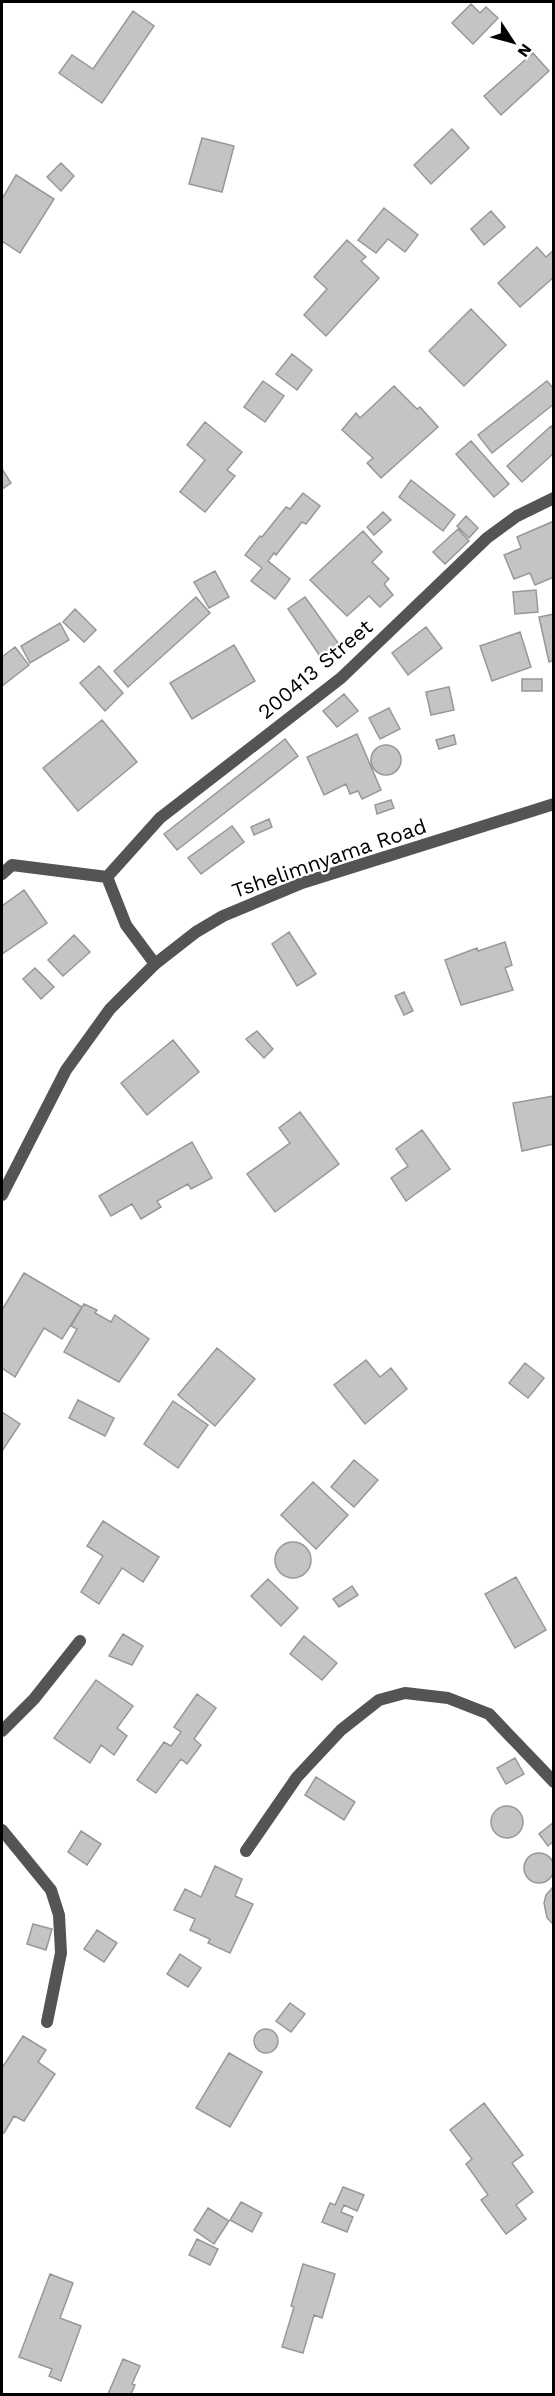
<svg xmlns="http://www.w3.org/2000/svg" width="555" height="2396" font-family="'Work Sans',sans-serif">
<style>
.building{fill:#c4c4c4;stroke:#989898;stroke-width:1.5}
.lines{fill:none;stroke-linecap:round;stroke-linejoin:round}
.service{stroke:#545454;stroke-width:12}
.minor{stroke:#545454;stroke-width:12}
.tertiary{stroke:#545454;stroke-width:12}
.labels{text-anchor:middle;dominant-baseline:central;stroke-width:4.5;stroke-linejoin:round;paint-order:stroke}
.street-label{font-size:21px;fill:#000;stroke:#fff}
</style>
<rect width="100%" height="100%" fill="#fff"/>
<!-- building -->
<path class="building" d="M471 4 480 13 486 7 498 18 473 44 452 23Z
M133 11 154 26 102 103 59 73 72 55 93 69Z
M533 53 549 71 501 115 484 96Z
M452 129 469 148 431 184 414 165Z
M202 138 234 146 222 192 189 184Z
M61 163 74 176 61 191 47 177Z
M16 175 54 199 20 253 2 241V199Z
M384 208 418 235 405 252 388 239 376 253 358 240Z
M491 211 505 227 484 245 471 229Z
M347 240 366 257 361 261 379 278 326 336 304 315 327 289 314 277Z
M537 247 546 257 554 250V277L520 307 498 283Z
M471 309 506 345 464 386 429 351Z
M292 354 312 370 297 390 276 374Z
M263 381 284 396 265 422 244 407Z
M547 381 554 389V404L492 453 478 435Z
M394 386 417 409 420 407 438 427 381 478 367 463 373 458 342 430 356 413 360 418Z
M205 422 242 452 227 470 235 476 205 512 180 492 205 460 187 445Z
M551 426 554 430V453L522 482 507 466Z
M471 441 509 484 494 497 456 454Z
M2 469 11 483 2 489Z
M411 480 455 515 443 531 399 497Z
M303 493 320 506 306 524 302 522 276 555 274 553 268 561 290 579 275 599 251 581 262 568 245 555 260 536 262 537 286 507 290 509Z
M383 512 391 520 374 535 367 527Z
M466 516 478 528 469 538 457 526Z
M554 521V577L535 585 530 573 514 579 504 555 521 548 517 537Z
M458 529 469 541 445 564 433 552Z
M363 531 382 552 372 562 389 579 384 584 393 595 380 607 369 596 347 616 310 580Z
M215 571 229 597 209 608 194 582Z
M536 590 538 612 515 614 513 592Z
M196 597 210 613 128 687 114 671Z
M305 597 341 647 322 659 288 609Z
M75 609 96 630 84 642 63 622Z
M554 614V660L549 662 539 617Z
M60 623 69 640 30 663 21 646Z
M426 627 442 648 408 675 392 653Z
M520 632 531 667 492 681 480 646Z
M234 645 255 681 192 719 170 683Z
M15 647 29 665 2 686V657Z
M99 666 123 693 105 711 80 683Z
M522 679H542V691H522Z
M449 687 454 710 431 715 426 692Z
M344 694 358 711 337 727 323 711Z
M389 708 400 729 380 739 369 718Z
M102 720 137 762 78 811 43 768Z
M357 734 381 790 362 799 358 791 350 794 346 784 324 795 307 757Z
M454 735 456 744 439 749 436 740Z
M285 739 298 756 177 850 164 834Z
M371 760a15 15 0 1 1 30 0a15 15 0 1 1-30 0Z
M391 800 394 808 377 814 375 805Z
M269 819 272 827 254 835 251 827Z
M232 826 244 842 201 874 188 858Z
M24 890 47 923 2 954V906Z
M289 932 316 974 297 986 272 944Z
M74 935 90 952 63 976 48 960Z
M505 942 512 965 505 968 513 990 461 1005 445 960 477 948 478 951Z
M35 968 54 987 41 999 23 979Z
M404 992 413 1011 404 1015 395 996Z
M257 1031 273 1049 264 1058 246 1039Z
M173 1040 199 1072 147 1115 121 1083Z
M554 1096V1144L522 1151 513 1103Z
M300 1112 339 1164 275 1212 247 1174 290 1143 279 1128Z
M422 1130 450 1169 406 1201 391 1178 408 1166 396 1149Z
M192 1142 212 1178 191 1189 188 1184 157 1201 161 1207 141 1219 132 1204 111 1216 99 1196Z
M24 1273 82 1307 62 1339 44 1328 15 1377 2 1368V1310Z
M84 1304 97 1310 95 1313 111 1322 115 1315 149 1339 119 1382 64 1352 77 1329 71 1326Z
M217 1348 255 1379 215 1426 178 1395Z
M366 1360 380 1377 391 1368 407 1389 365 1424 334 1385Z
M525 1363 544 1378 528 1398 509 1383Z
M78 1400 114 1418 105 1436 69 1418Z
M173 1401 208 1425 178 1468 144 1444Z
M2 1412 20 1424 2 1451Z
M354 1460 378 1480 354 1507 331 1487Z
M313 1482 348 1515 316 1549 281 1515Z
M103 1521 159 1557 143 1582 122 1568 99 1604 81 1592 103 1556 87 1546Z
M275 1560a18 18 0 1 1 36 0a18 18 0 1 1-36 0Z
M516 1577 546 1630 515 1648 485 1594Z
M268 1579 298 1608 281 1626 251 1596Z
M352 1586 358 1595 339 1607 333 1599Z
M123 1634 143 1646 132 1665 109 1656Z
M304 1636 337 1663 322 1680 290 1654Z
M96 1680 133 1706 117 1728 127 1736 114 1755 101 1745 90 1763 54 1738Z
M197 1694 216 1708 194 1739 201 1745 187 1764 181 1759 156 1793 137 1780 164 1742 171 1746 181 1732 174 1727Z
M515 1758 524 1774 506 1784 497 1768Z
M316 1777 355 1802 344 1820 305 1795Z
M491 1822a16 16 0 1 1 32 0a16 16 0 1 1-32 0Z
M554 1822V1841L548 1846 539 1834Z
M81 1831 101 1844 87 1865 68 1852Z
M524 1868a15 15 0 1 1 30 0a15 15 0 1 1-30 0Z
M215 1866 242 1879 235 1896 253 1904 230 1953 208 1943 210 1939 190 1930 195 1919 174 1910 185 1889 201 1897Z
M554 1886V1925L547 1918 544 1903 546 1895Z
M33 1924 52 1929 46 1950 27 1944Z
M97 1930 117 1943 104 1962 84 1949Z
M180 1954 201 1968 188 1987 167 1974Z
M290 2003 305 2014 291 2032 276 2021Z
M254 2041a12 12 0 1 1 24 0a12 12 0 1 1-24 0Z
M23 2036 46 2050 38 2062 55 2074 24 2121 14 2116 4 2133 2 2131V2068Z
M229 2053 262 2072 230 2127 196 2108Z
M484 2103 523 2155 512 2163 533 2192 516 2205 526 2219 506 2234 481 2200 488 2195 466 2164 472 2159 450 2130Z
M343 2187 364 2195 357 2211 344 2205 341 2212 353 2217 347 2232 322 2222 330 2203 335 2205Z
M241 2202 262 2213 252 2232 230 2220Z
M208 2208 229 2221 214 2244 194 2230Z
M197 2239 218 2249 210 2265 189 2255Z
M303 2264 335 2274 322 2318 314 2315 303 2353 282 2347 294 2307 291 2306Z
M50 2274 73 2283 60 2318 81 2326 61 2381 49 2376 52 2369 19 2357Z
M123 2359 140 2366 132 2384 135 2385 131 2394H108Z"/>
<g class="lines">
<!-- service -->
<path class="service" d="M2 1830 51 1890 59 1915 61 1953 47 2022
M246 1851 297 1777 341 1730 379 1700 405 1693 448 1698 489 1714 554 1782"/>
<!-- minor -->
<path class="minor" d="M2 874 12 865 107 877
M107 877 160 818 341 678 487 538 517 516 554 498
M107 877 126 925 155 964
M2 1731 34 1699 80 1641"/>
<!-- tertiary -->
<path class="tertiary" d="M2 1195 66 1070 110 1009 155 964 196 932 223 916 302 883 554 804"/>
</g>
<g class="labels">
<!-- street labels -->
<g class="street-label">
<text transform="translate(315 669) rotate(-40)">200413 Street</text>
<text transform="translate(329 858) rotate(-19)">Tshelimnyama Road</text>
</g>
</g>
<!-- border -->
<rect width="555" height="2396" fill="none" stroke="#000000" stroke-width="6"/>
<!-- north arrow -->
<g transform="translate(513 42) rotate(126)" stroke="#ffffff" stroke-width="4.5" paint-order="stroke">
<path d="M0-4.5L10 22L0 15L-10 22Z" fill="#000000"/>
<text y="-9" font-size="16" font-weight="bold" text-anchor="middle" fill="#000000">N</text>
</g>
</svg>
